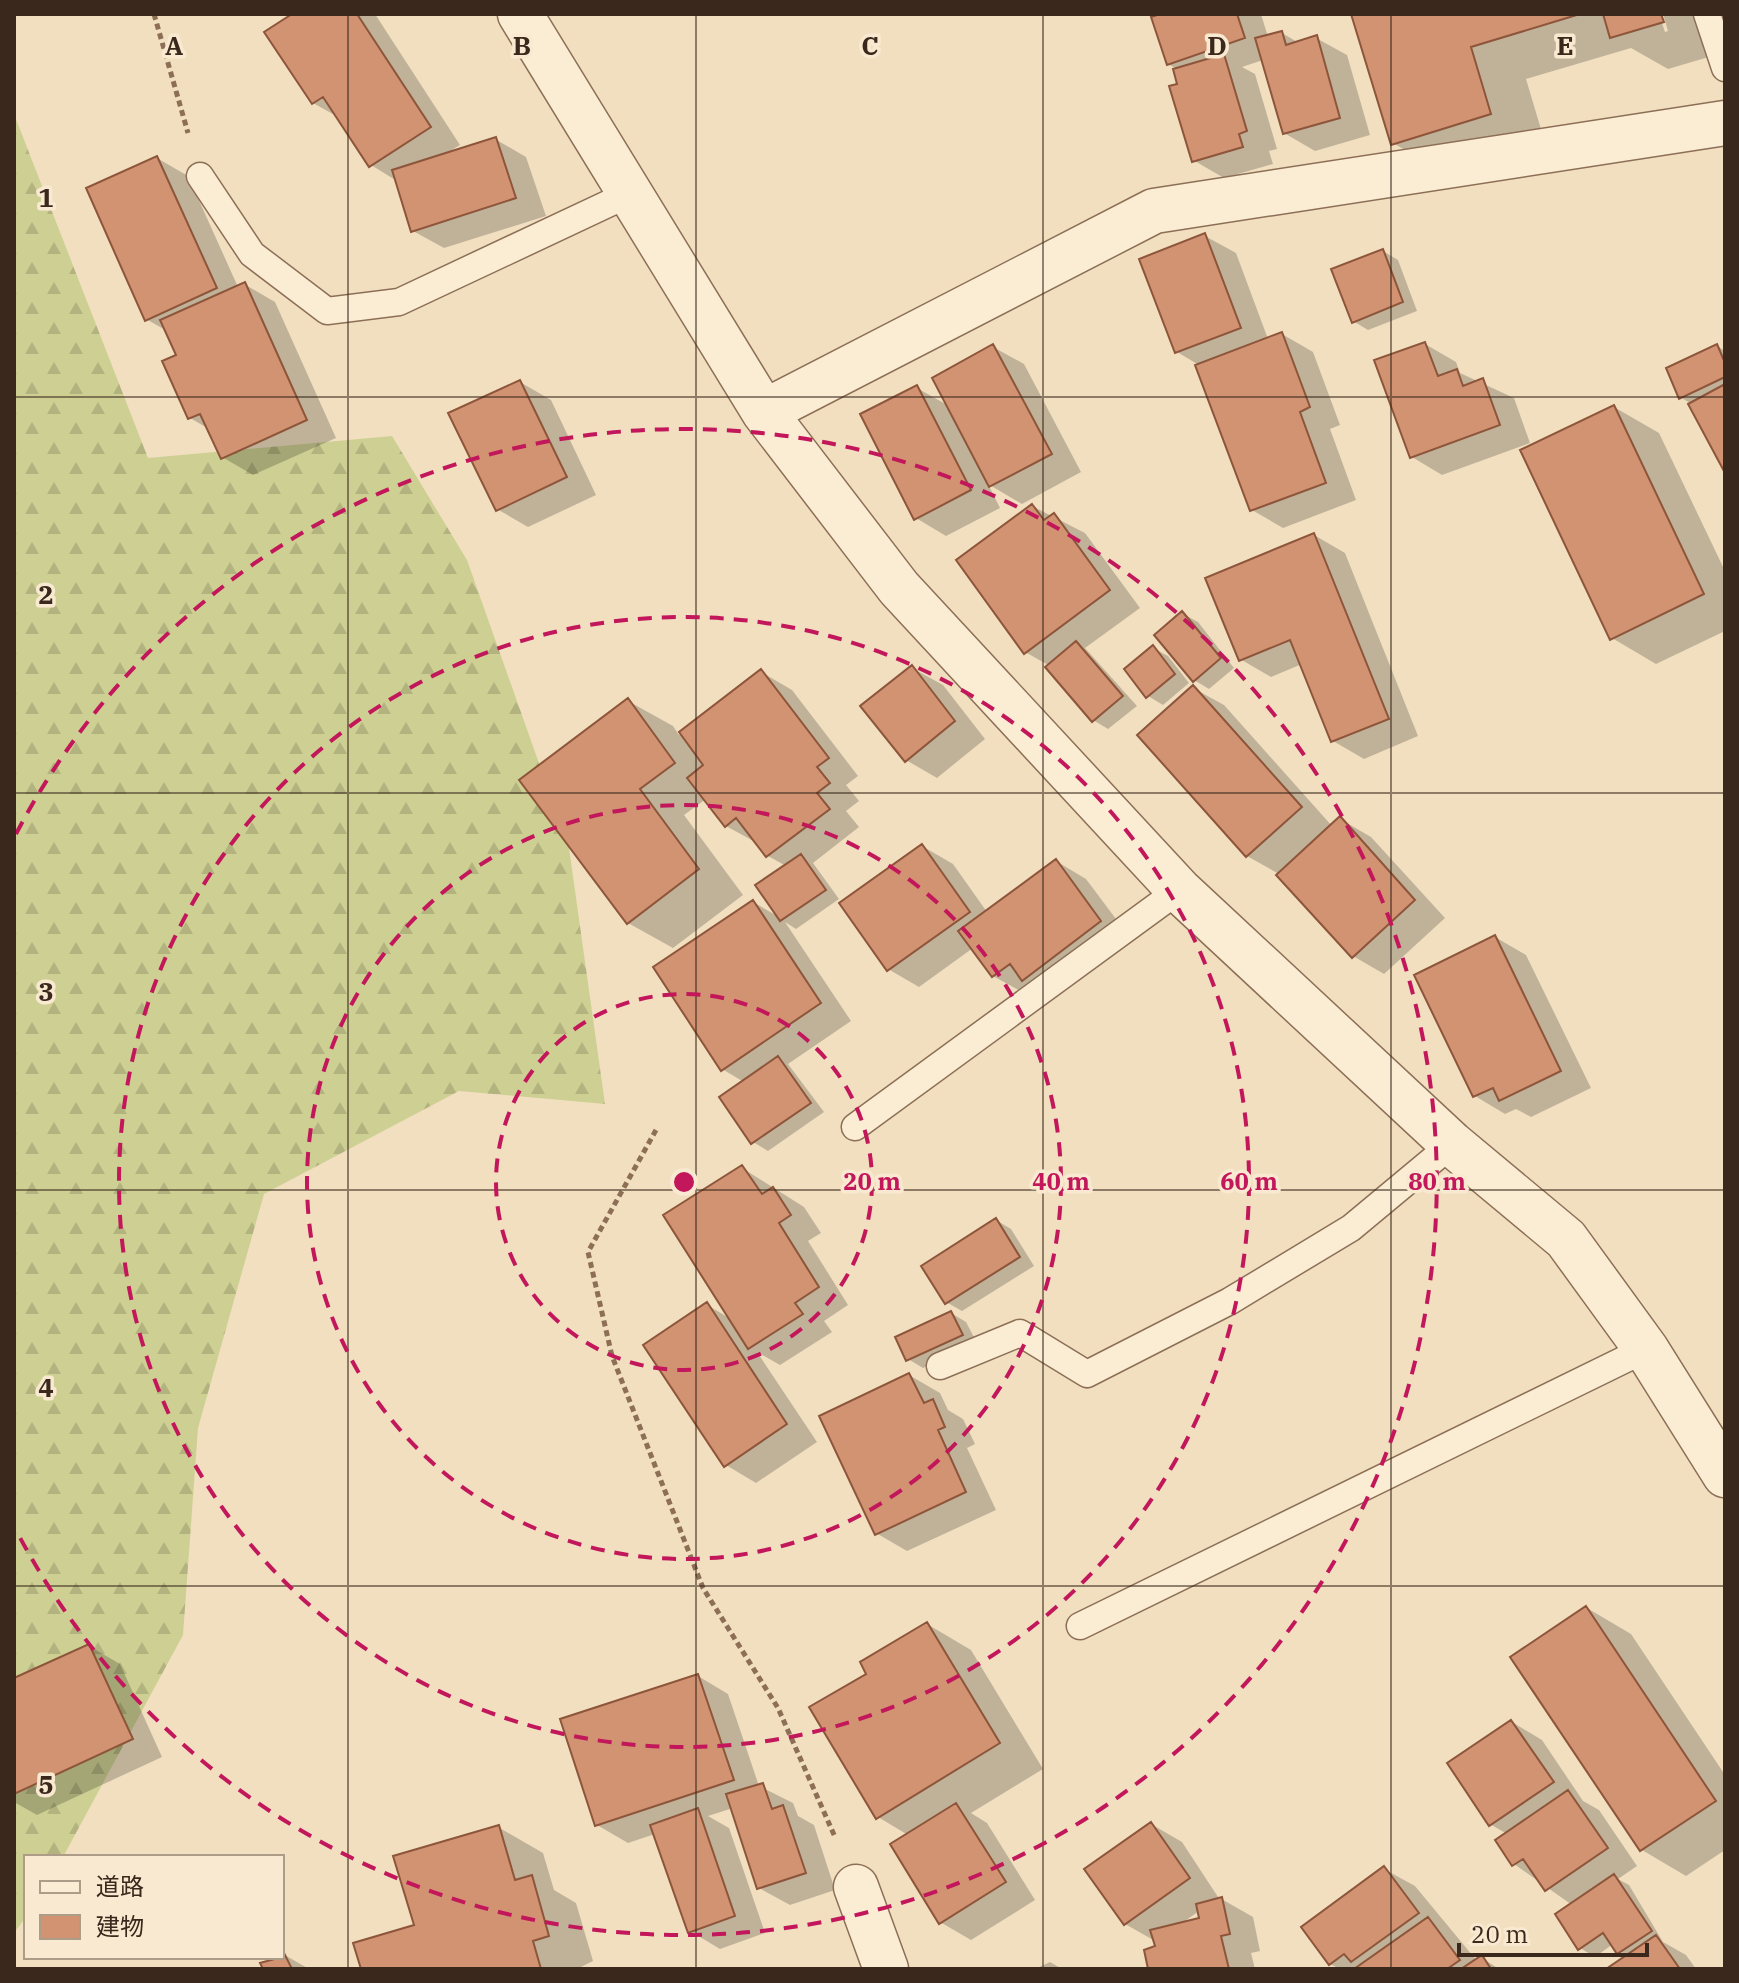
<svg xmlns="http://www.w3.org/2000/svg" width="1739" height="1983" font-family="'IBM Plex Serif','Noto Sans JP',serif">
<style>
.forest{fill:url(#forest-firs)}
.shadow{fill:#0003;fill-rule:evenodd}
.building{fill:#d29373;stroke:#8d553a;stroke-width:2}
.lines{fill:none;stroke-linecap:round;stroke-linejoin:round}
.service-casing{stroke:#8c6f56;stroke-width:29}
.minor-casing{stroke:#8c6f56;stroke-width:47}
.path{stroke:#8c6f56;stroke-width:5;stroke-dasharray:6 4;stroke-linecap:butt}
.service{stroke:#fbedd4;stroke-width:26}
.minor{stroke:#fbedd4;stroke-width:44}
.grid{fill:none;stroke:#3a281c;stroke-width:2;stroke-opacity:0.55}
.ring{fill:none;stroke:#c2185b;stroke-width:4;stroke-dasharray:14 10}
.grid-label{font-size:26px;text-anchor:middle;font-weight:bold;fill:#3a281c;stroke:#f8e9d0;stroke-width:7;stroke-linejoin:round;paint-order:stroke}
.centre{fill:#c2185b;stroke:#f8e9d0;stroke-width:4}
.ring-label{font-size:24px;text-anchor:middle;font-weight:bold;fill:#c2185b;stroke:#f8e9d0;stroke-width:7;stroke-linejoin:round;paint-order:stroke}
</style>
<defs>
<pattern id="forest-firs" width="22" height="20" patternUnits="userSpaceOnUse" patternTransform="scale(2)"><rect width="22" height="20" fill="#ced093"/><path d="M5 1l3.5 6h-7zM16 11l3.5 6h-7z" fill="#b2b37e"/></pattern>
</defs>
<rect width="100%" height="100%" fill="#f1dfc0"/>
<!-- forest -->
<path class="forest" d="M14 114 148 458 392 436 467 560 569 848 605 1104 459 1091 264 1194 198 1428 183 1635 63 1857H26V1917L14 1933Z"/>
<!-- shadow -->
<path class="shadow" d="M296 14H375L460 145 447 153 495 139 526 157 546 216 444 248 413 231 397 181 371 165 340 118 313 103Z
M1163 14H1261L1268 37 1282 33 1299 43 1316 38 1347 55 1370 135 1315 151 1284 133 1263 60 1242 67 1255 74 1277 149 1269 151 1273 164 1224 178 1193 160 1179 70 1168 64Z
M1353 14H1659L1665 32 1668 31 1663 14H1709L1719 54 1668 69 1631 48 1526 79 1546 146 1449 176 1393 143Z
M157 158 188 176 238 287 244 284 275 302 336 438 253 475 222 457 209 429 190 418 178 356 167 331 146 319Z
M1205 236 1236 253 1268 339 1282 334 1313 352 1340 425 1330 429 1356 500 1283 528 1252 510 1199 365 1177 352Z
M1383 251 1398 260 1417 311 1368 330 1353 321Z
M1425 344 1456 362 1460 373 1514 398 1530 443 1442 475 1412 457Z
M1717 346 1725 351V469L1690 403 1680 397Z
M993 347 1024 364 1081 472 1022 504 988 484 1000 508 946 536 916 518 917 388 949 406Z
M520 382 551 400 596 495 528 527 497 509Z
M1614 407 1659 433 1725 571V631L1656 664 1612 638Z
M1032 506 1085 533 1140 608 1085 648 1137 706 1108 729 1093 720 1050 666 1025 652Z
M1314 535 1345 553 1418 736 1364 759 1333 741 1302 664 1271 677 1240 659Z
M1183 614 1198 622 1234 668 1209 689 1194 680Z
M1153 648 1168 656 1189 683 1163 705 1148 696Z
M912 668 943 685 985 739 937 778 906 760Z
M761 672 792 690 858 776 846 785 859 801 846 811 859 827 813 863 839 899 796 929 785 922 851 1021 788 1064 824 1112 768 1151 753 1142 744 1082 722 1069 753 902 779 917 786 866 768 856 757 843 726 826 706 799 684 815 743 895 673 948 628 923V701L673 726 679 735Z
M1193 688 1224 705 1332 826 1340 819 1371 837 1445 918 1384 974 1353 956 1279 874 1247 856Z
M922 846 953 864 987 912 1056 861 1086 879 1131 939 1024 993 993 976 973 948 919 987 888 969Z
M1495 937 1526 955 1591 1088 1531 1117 1516 1109 1505 1114 1475 1096Z
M742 1168 804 1207 821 1233 808 1241 848 1305 824 1321 832 1332 780 1365 757 1352 817 1442 756 1483 726 1465 707 1305 731 1319Z
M996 1220 1011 1229 1034 1266 962 1311 946 1302Z
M951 1313 966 1322 977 1343 923 1368 908 1359Z
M909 1375 940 1393 948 1410 963 1419 975 1444 967 1448 996 1510 907 1551 876 1533Z
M1587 1608 1631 1634 1725 1775V1850L1686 1876 1642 1850Z
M927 1624 971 1650 1043 1769 971 1813 987 1823 1035 1900 971 1940 940 1922 908 1835 878 1817 869 1674Z
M89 1646 120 1664 162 1757 37 1815 14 1802V1680Z
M698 1676 728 1694 759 1786 793 1803 798 1816 814 1825 835 1890 790 1905 759 1888 733 1808 708 1816 729 1828 765 1933 720 1949 690 1931 655 1834 628 1843 597 1825Z
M1512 1722 1542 1740 1583 1801 1599 1810 1637 1866 1618 1879 1629 1885 1663 1942 1686 1955 1696 1969H1610L1627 1957 1613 1944 1595 1957 1580 1948 1572 1905 1514 1864 1507 1834 1490 1824Z
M1151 1824 1182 1842 1218 1897 1253 1917 1260 1951 1251 1953 1255 1969H1150L1157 1948 1155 1941 1125 1924ZM1199 1911 1201 1919 1181 1924Z
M498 1827 543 1853 554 1890 576 1903 593 1961 577 1969H363L416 1926Z
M1384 1869 1415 1886 1477 1961 1482 1958 1499 1969H1340L1330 1964Z
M283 1954 309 1969H265L263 1964Z
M1050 1962 1062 1969H1035Z"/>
<!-- building -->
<path class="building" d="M292 14H357L431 127 369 167 323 97 312 104 264 32Z
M1160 14H1237L1245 38 1167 65 1151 17Z
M1351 14H1580L1471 47 1491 114 1391 145Z
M1603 14H1661L1664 22 1610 38Z
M1282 31 1286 45 1317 35 1340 118 1283 134 1255 38Z
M1224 54 1247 131 1239 134 1243 147 1192 162 1169 86 1177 84 1173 69Z
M496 137 516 198 411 232 392 170Z
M157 156 217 288 145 321 86 188Z
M1205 233 1241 328 1175 353 1139 259Z
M1383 249 1403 302 1352 323 1331 269Z
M245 282 307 420 221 459 200 414 188 419 162 361 176 355 160 320Z
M1282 332 1310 407 1300 412 1326 483 1250 511 1195 365Z
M1425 342 1438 376 1457 369 1463 386 1483 378 1500 425 1410 458 1374 360Z
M993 344 1052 454 989 487 932 378Z
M1717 344 1725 363V377L1679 399 1666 368Z
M520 380 567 477 496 511 448 413Z
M1725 384V473L1688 404Z
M917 385 971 490 914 520 860 414Z
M1614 405 1704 594 1610 640 1520 450Z
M1032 504 1044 520 1054 513 1110 590 1024 654 956 560Z
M1314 533 1389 719 1331 742 1290 640 1239 661 1205 578Z
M1182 611 1221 658 1193 682 1154 635Z
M1076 641 1123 696 1092 722 1045 667Z
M1153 645 1175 674 1146 698 1124 669Z
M912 665 955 721 905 762 860 706Z
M761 669 829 758 817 767 830 783 817 793 830 809 766 857 736 818 725 827 687 778 703 765 679 732Z
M1193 685 1302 807 1246 857 1137 735Z
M628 698 675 763 640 789 699 869 627 924 519 780Z
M1340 816 1415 900 1352 958 1276 875Z
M922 844 970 912 887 971 839 903Z
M801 854 826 890 780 921 755 885Z
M1056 859 1101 921 1022 981 1010 964 992 977 958 931Z
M753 900 821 1003 721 1071 653 967Z
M1495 935 1561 1071 1499 1101 1493 1088 1473 1097 1414 975Z
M778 1056 811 1103 751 1144 719 1097Z
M742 1165 762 1194 773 1187 791 1215 779 1223 819 1287 795 1303 803 1314 748 1349 663 1215Z
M996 1218 1020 1257 945 1304 921 1266Z
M707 1302 787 1424 724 1467 643 1345Z
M951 1311 963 1335 906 1361 895 1337Z
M909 1373 924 1403 933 1399 945 1427 938 1430 966 1492 875 1535 819 1416Z
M1586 1606 1716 1801 1640 1851 1510 1657Z
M927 1622 1000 1743 876 1819 809 1707 866 1674 860 1662Z
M89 1644 133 1739 14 1794V1678Z
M698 1674 734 1780 595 1826 560 1719Z
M1511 1720 1554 1782 1489 1826 1447 1763Z
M763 1783 772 1809 783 1805 806 1873 757 1889 726 1794Z
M1568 1790 1608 1848 1545 1891 1523 1859 1512 1866 1495 1840Z
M956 1803 1006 1882 939 1924 890 1844Z
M698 1808 735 1916 688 1933 650 1825Z
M1151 1822 1190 1878 1124 1925 1084 1869Z
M499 1825 515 1880 532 1875 549 1936 533 1941 541 1969H361L353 1943 414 1925 393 1856Z
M1384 1866 1419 1913 1351 1962 1344 1954 1329 1965 1301 1927Z
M1614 1874 1652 1931 1617 1954 1603 1933 1578 1950 1555 1914Z
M1222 1897 1230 1934 1221 1936 1229 1969H1148L1144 1950 1155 1946 1150 1930 1199 1918 1196 1904Z
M1428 1917 1460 1960 1447 1969H1354Z
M1656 1935 1680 1969H1606Z
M283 1951 292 1969H263L260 1963 282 1957Z
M1482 1955 1491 1969H1461Z"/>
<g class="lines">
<defs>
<path id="service" d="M1707 14 1725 68
M200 176 252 254 327 311 399 302 631 193
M855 1127 1179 890
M940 1366 1020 1333 1087 1374 1230 1301 1351 1228 1452 1144
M1080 1626 1646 1349"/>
<path id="minor" d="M520 14 764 412 899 588 1179 890 1452 1144 1566 1239 1646 1349 1725 1475
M764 412 1154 211 1725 123
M856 1887 886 1969"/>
</defs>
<!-- service casing -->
<use href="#service" class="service-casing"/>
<!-- minor casing -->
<use href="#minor" class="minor-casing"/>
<!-- path -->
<path class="path" d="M154 14 188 133
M656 1130 588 1252 612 1356 703 1588 778 1708 835 1837"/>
<!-- service -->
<use href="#service" class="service"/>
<!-- minor -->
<use href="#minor" class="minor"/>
</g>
<!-- grid -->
<path class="grid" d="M348 14V1969M696 14V1969M1043 14V1969M1391 14V1969M14 397H1725M14 793H1725M14 1190H1725M14 1586H1725"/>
<!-- distance rings -->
<g class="ring">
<circle cx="684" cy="1182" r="188"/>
<circle cx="684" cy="1182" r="377"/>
<circle cx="684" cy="1182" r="565"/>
<path d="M16 834A753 753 0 1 1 16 1530"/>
</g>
<g class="grid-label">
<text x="174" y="55">A</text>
<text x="522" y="55">B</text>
<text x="870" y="55">C</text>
<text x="1217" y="55">D</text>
<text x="1565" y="55">E</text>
<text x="46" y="207">1</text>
<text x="46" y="604">2</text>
<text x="46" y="1001">3</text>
<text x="46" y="1397">4</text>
<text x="46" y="1794">5</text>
</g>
<circle cx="684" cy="1182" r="12" class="centre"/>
<g class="ring-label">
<text x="872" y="1190">20 m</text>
<text x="1061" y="1190">40 m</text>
<text x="1249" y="1190">60 m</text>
<text x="1437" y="1190">80 m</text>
</g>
<!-- border -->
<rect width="1739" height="1983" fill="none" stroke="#3a281c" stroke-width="32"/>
<!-- legend -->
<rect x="24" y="1855" width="260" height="104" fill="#f8e9d0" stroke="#ac9c88" stroke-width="2"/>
<rect x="40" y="1881" width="40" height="12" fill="#fbedd4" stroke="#ac9c88" stroke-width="2"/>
<text x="96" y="1895" font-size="24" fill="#3a281c">道路</text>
<rect x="40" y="1915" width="40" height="24" fill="#d29373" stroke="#ac9c88" stroke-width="2"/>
<text x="96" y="1935" font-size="24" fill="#3a281c">建物</text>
<!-- scale -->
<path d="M1459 1943v12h188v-12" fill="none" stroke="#3a281c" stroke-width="4"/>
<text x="1471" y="1943" font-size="24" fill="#3a281c" stroke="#f8e9d0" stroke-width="6" paint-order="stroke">20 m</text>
</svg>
